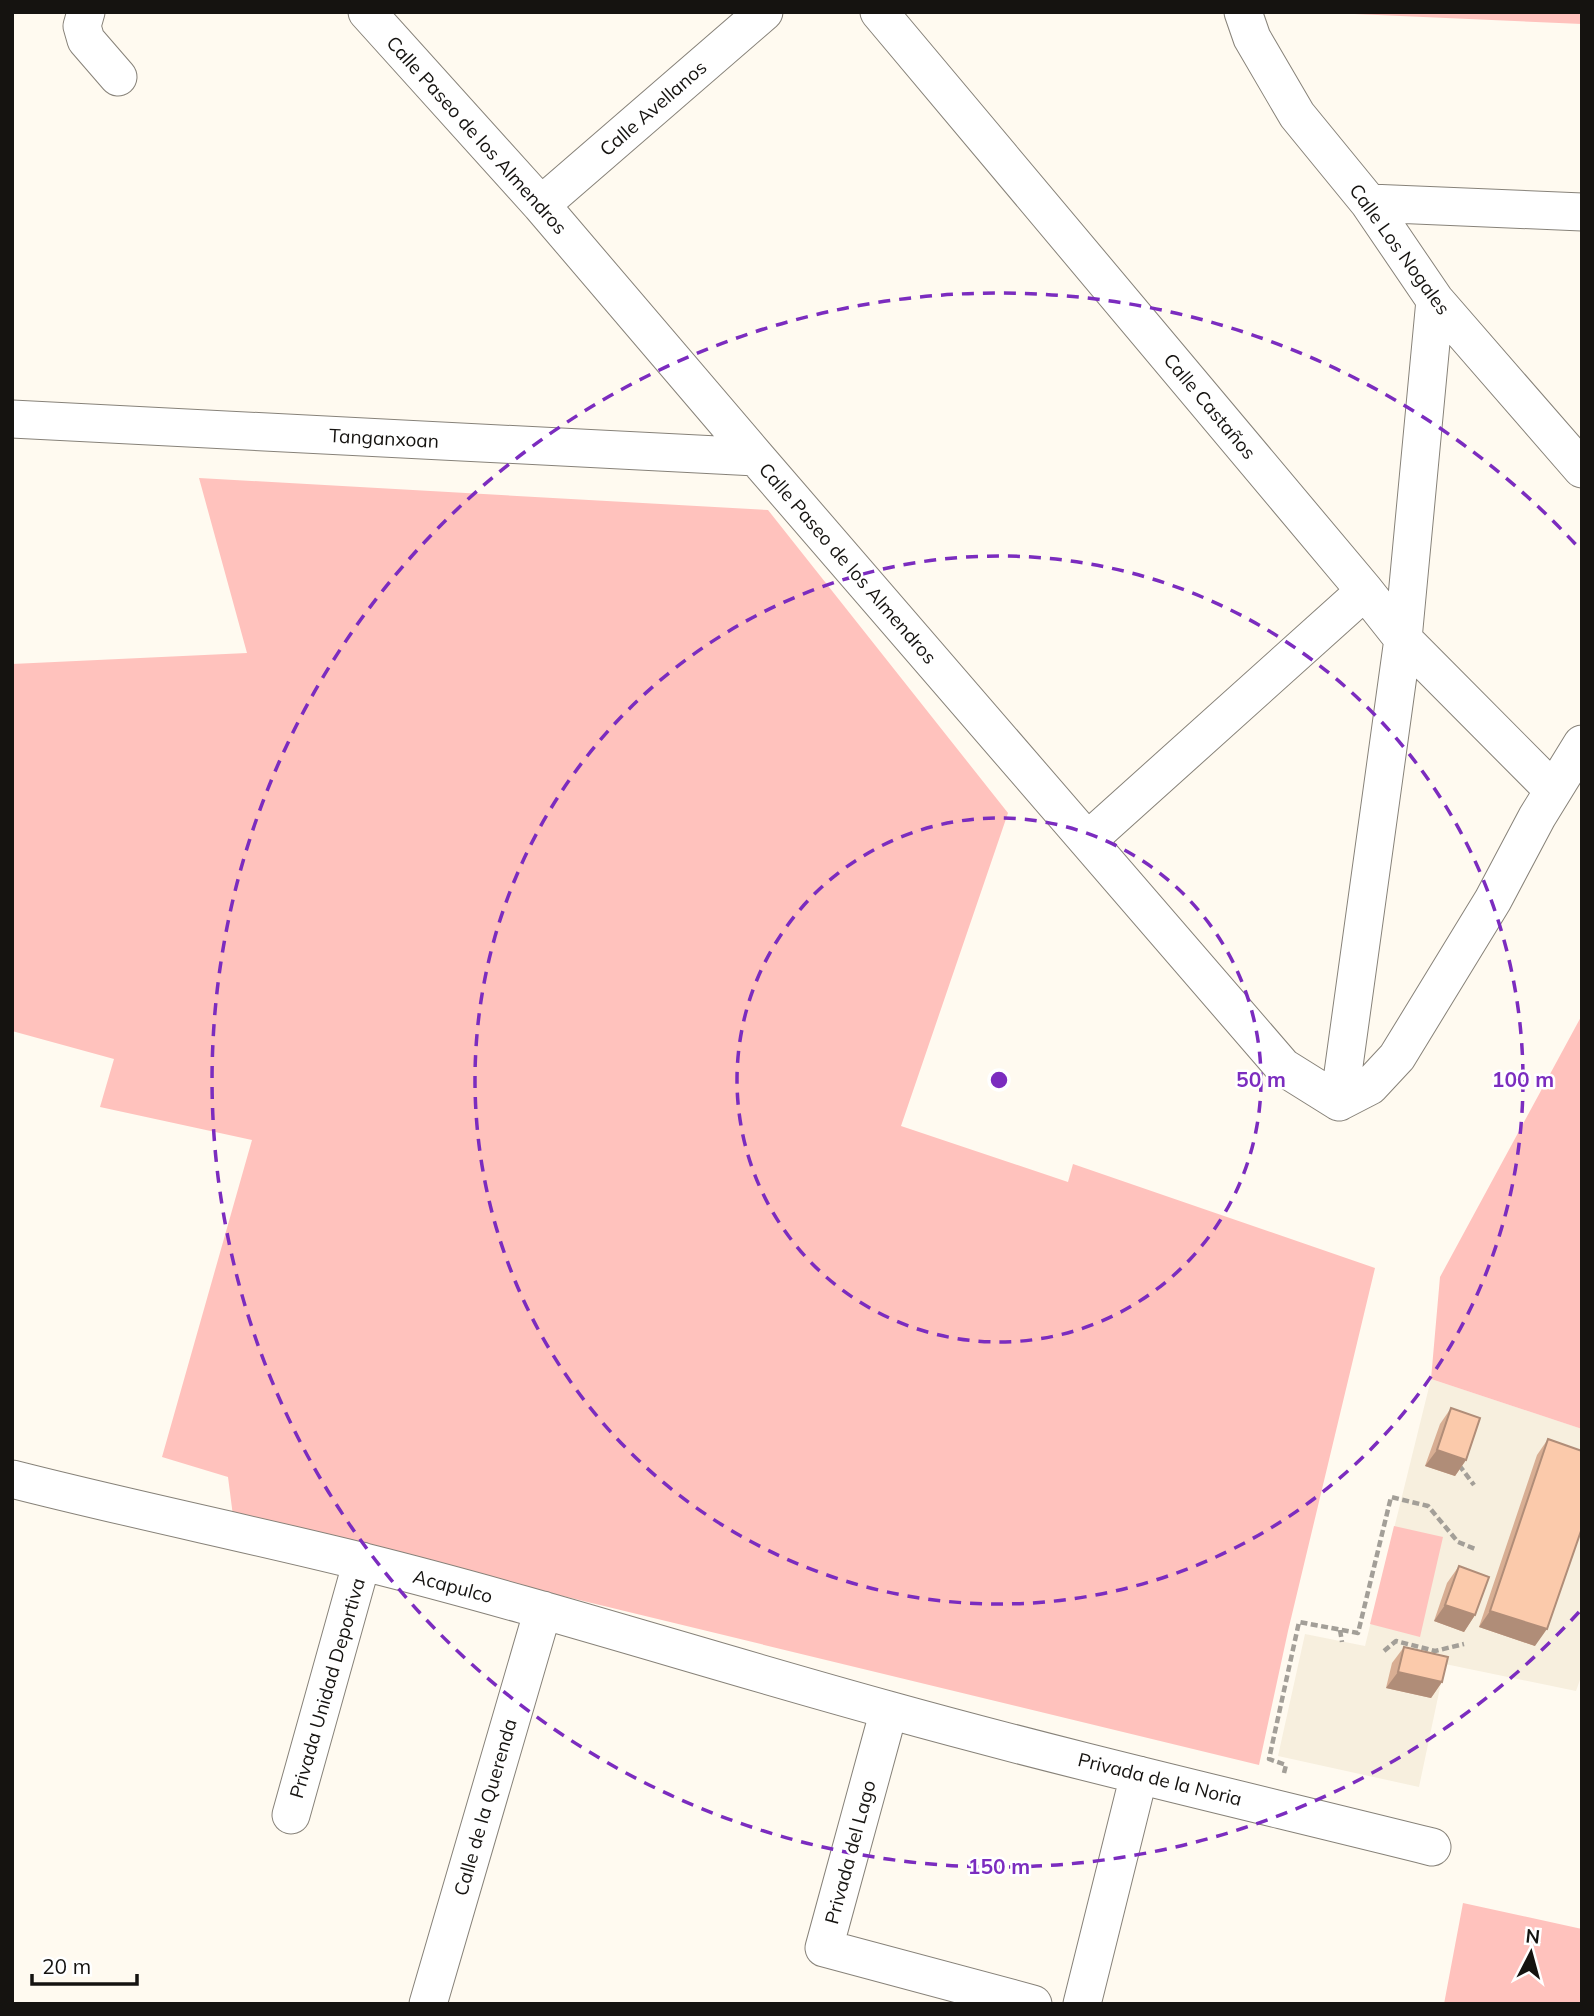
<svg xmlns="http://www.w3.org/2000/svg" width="1594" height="2016" font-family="Mulish,sans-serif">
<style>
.built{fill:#f7efde}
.green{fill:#ffc2bd}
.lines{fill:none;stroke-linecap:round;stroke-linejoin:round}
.minor-casing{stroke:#878279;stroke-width:39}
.path{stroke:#a39f98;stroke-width:4.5;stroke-dasharray:7 3.5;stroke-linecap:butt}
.minor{stroke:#fff;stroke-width:37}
.wall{fill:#d8ae93}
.shaded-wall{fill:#b08d78}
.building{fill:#fbcaab;stroke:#b08d78;stroke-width:2}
.ring{fill:none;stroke:#7b2cbf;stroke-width:3.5;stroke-dasharray:12 9}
.labels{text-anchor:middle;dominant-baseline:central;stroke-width:5;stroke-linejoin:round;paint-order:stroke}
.street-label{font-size:19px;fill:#151310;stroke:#fff}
.centre{fill:#7b2cbf;stroke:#fff;stroke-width:3.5}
.ring-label{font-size:21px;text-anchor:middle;font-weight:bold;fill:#7b2cbf;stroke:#fff;stroke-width:5;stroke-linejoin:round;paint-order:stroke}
</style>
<rect width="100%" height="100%" fill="#fffaf0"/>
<!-- built -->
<path class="built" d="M1431 1379 1582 1429V1674L1576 1691 1445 1664 1419 1787 1278 1756 1305 1634 1365 1646Z"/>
<!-- green -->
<path class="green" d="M1309 12H1582V24Z
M199 478 768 510 1008 813 901 1126 1068 1182 1073 1164 1375 1268 1288 1631 1259 1765 233 1516 228 1477 162 1457 252 1140 100 1107 114 1059 12 1031V664L247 653Z
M1582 1015V1429L1431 1379 1440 1277Z
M1394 1526 1443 1537 1420 1637 1370 1624Z
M1463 1903 1582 1929V2004H1444Z"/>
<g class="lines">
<defs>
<path id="minor" d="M86 12 82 26 86 40 118 77
M367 12 541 205 756 457 1283 1067 1339 1102
M879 12 1365 591 1403 639 1553 790
M1243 12 1252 38 1297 115 1369 203 1435 300 1582 469
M1369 203 1582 212
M541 205 764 12
M12 419 756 457
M1088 840 1365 591
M1339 1102 1403 639 1435 300
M1339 1102 1370 1086 1397 1057 1493 900 1537 817 1582 744
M12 1479C129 1509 247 1533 364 1562 540 1606 714 1662 889 1710 1069 1760 1251 1802 1432 1847
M889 1710 824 1948 1033 2004
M291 1815 362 1561
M428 2004 543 1610
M1082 2004 1139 1775"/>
</defs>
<!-- minor casing -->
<use href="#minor" class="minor-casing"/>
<!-- path -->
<path class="path" d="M1459 1465 1474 1485
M1340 1630 1342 1642
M1384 1651 1396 1641 1435 1651 1464 1644
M1284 1773 1286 1765 1269 1759 1299 1622 1358 1633 1391 1497 1428 1506 1458 1542 1475 1549"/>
<!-- minor -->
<use href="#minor" class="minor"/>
</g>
<!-- wall -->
<path class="wall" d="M1451 1408 1466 1460 1455 1476 1425 1466 1440 1424Z
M1548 1439 1535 1646 1479 1627 1537 1455Z
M1459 1566 1475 1615 1464 1632 1434 1621 1447 1583Z
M1404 1647 1442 1682 1431 1698 1386 1688 1392 1663Z"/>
<!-- shaded-wall -->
<path class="shaded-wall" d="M1437 1450 1466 1460 1455 1476 1425 1466Z
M1445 1605 1475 1615 1464 1632 1434 1621Z
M1490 1611 1547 1629 1535 1646 1479 1627Z
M1398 1672 1442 1682 1431 1698 1386 1688Z"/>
<!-- building -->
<path class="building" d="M1451 1408 1480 1418 1466 1460 1437 1450Z
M1548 1439 1582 1451V1528L1547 1629 1490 1611Z
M1459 1566 1489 1577 1475 1615 1445 1605Z
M1404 1647 1448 1657 1442 1682 1398 1672Z"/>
<!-- distance rings -->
<g class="ring">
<circle cx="999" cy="1080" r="262"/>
<circle cx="999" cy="1080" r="524"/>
<path d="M1579 1612A787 787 0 1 1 1579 548"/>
</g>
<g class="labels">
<!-- street labels -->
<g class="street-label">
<text transform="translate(653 108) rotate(-41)">Calle Avellanos</text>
<text transform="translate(477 135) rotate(48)">Calle Paseo de los Almendros</text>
<text transform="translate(1400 249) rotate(54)">Calle Los Nogales</text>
<text transform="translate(1210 406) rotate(50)">Calle Castaños</text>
<text transform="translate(384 438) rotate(3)">Tanganxoan</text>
<text transform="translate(848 563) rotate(49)">Calle Paseo de los Almendros</text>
<text transform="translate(453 1586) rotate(15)">Acapulco</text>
<text transform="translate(327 1688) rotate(-74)">Privada Unidad Deportiva</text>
<text transform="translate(1160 1779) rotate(14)">Privada de la Noria</text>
<text transform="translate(485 1807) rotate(-74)">Calle de la Querenda</text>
<text transform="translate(850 1852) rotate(-75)">Privada del Lago</text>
</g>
</g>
<circle cx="999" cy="1080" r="10" class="centre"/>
<g class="ring-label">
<text x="1261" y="1087">50 m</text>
<text x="1523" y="1087">100 m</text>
<text x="999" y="1874">150 m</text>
</g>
<!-- border -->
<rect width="1594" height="2016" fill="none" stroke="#151310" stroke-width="28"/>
<!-- north arrow -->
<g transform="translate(1531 1953) rotate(6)" stroke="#ffffff" stroke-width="5" paint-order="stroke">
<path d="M0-5L12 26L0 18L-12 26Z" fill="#151310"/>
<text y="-10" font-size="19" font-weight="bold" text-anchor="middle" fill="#151310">N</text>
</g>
<!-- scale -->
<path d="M32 1974v10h105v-10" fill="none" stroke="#151310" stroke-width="3.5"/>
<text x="42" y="1974" font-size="21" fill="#151310" stroke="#ffffff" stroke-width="5" paint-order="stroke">20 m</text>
</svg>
